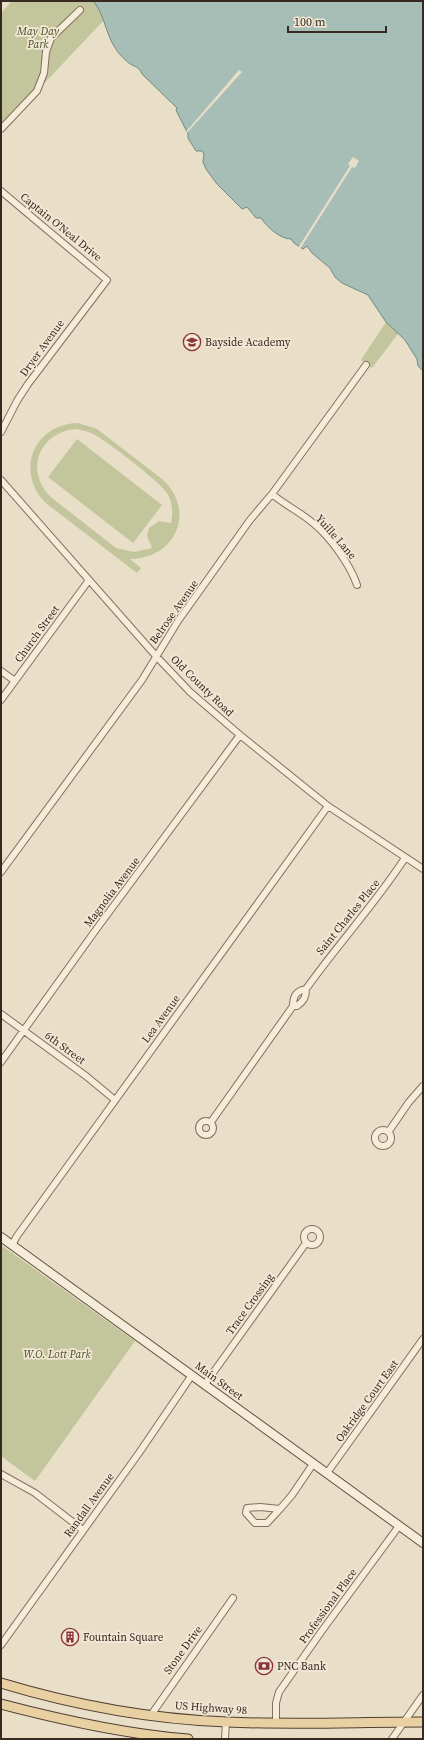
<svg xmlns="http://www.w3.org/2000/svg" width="424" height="1740" font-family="'Source Serif 4',serif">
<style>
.green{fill:#c3c69c;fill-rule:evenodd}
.water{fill:#a7beb6;stroke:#6f8b83}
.pier{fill:#e9dec7}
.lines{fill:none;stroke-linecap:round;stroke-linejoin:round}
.minor-casing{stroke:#83705e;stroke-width:8}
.secondary-casing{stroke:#655241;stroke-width:10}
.primary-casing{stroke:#513f32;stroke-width:11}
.minor{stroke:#f5ecd9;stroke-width:6}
.secondary{stroke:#f5ecd9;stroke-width:8}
.primary{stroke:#e8d0a3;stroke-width:9}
.labels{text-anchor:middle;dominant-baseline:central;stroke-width:3.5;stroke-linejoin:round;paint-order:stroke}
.park-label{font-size:11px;font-style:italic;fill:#474f29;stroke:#f2e8d5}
.street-label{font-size:11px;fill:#352920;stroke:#f2e8d5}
.poi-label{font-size:11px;fill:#352920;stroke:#f2e8d5;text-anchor:start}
</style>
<rect width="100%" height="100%" fill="#e9dec7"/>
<!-- green -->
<path class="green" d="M12 1H122L1 129V13Z
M386 322 401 330 372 368 361 360Z
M78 423 97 429 162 479C197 510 176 559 130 559L141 568 137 573 47 504C14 473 33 424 78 423ZM75 429C82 430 87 431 93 434 106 440 160 482 167 493 173 503 173 513 171 523L159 521 149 528 147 536 152 548 134 552 116 548 52 498C24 473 38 433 75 429Z
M77 439 162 505 133 543 48 477Z
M1 1245 135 1341 35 1481 1 1456Z"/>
<!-- water -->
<path class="water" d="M93 1H423V371L418 366 417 359 405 340 386 322 368 295 342 283 335 277 330 268 312 253 307 246 303 249 294 243 291 239C280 239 267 227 261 218H256L247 207 242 209 217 184 206 169 203 162 204 154 202 151H196L188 138V134L176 110 177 108 142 74C139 66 134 67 129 63 126 61 117 52 116 49 105 34 105 14 93 1Z"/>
<!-- pier -->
<path class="pier" d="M239 70 242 72 185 135V133Z
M353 157 359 161 355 168 352 167 300 249 298 248 350 166 348 164Z"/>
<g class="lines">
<defs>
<path id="minor" d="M1 129 37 91 44 73 46 52 51 38 80 10
M1 191 107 280 28 384 17 401 1 432
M1 480 156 656 190 692 240 735 328 806 423 869
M272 494C285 505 300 512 313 523 330 537 350 564 357 585
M1 671 15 681
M1 700 89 580
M1 872 142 680 178 621 250 520 272 494 366 365
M293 1006H297C304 1001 306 997 306 989
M1 1014 86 1076 115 1100
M1 1062 95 931 240 735
M199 1128a7 7 0 1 1 14 0a7 7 0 1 1-14 0Z
M211 1122 293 1006C293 996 296 991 306 989 338 944 375 904 405 858
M375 1138a8 8 0 1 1 16 0a8 8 0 1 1-16 0Z
M389 1131 409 1102 423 1086
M304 1237a8 8 0 1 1 16 0a8 8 0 1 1-16 0Z
M12 1245 17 1236 328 806
M205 1384 306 1243
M327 1473 423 1339
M1 1474 35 1493 83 1530
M260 1507 280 1509 267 1523H255L246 1513 247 1508Z
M280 1509 292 1495 313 1464
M1 1645 139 1453 192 1375
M151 1715 233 1598
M276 1724V1703L279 1692 321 1632 399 1526
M225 1739 226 1722
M392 1739 423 1695"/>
<path id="secondary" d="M1 1237 423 1543"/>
<path id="primary" d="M1 1683C74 1705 150 1719 227 1722 292 1725 358 1722 423 1722
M1 1704C62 1720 125 1734 188 1739"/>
</defs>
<!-- minor casing -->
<use href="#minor" class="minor-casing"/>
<!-- secondary casing -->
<use href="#secondary" class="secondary-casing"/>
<!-- primary casing -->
<use href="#primary" class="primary-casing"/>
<!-- minor -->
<use href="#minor" class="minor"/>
<!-- secondary -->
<use href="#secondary" class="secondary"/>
<!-- primary -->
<use href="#primary" class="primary"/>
</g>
<!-- icons -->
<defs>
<symbol id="school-ring" viewBox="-11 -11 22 22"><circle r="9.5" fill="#f2e8d5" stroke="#8b3539" stroke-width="1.5"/><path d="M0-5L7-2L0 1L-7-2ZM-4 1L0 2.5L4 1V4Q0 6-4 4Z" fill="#8b3539"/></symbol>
<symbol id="building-ring" viewBox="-11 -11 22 22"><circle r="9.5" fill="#f2e8d5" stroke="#8b3539" stroke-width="1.5"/><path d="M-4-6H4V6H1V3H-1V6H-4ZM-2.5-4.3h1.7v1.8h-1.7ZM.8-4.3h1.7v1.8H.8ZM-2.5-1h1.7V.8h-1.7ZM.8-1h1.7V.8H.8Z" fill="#8b3539"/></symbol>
<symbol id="bank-ring" viewBox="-11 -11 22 22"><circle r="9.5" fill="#f2e8d5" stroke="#8b3539" stroke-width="1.5"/><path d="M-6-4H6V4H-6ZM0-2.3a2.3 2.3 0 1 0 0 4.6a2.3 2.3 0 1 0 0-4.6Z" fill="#8b3539"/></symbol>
</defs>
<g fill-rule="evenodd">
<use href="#school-ring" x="182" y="332" width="20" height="20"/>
<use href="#building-ring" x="60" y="1627" width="20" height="20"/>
<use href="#bank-ring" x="254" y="1656" width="20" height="20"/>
</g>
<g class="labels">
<!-- park labels -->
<g class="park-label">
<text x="38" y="31">May Day<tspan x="38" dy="13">Park</tspan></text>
<text x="57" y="1354">W.O. Lott Park</text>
</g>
<!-- street labels -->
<g class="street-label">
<text transform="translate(61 227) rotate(39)">Captain O'Neal Drive</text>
<text transform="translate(42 348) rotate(-54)">Dryer Avenue</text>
<text transform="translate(336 537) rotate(49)">Yuille Lane</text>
<text transform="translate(174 612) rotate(-55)">Belrose Avenue</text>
<text transform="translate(37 634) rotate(-54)">Church Street</text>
<text transform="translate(202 686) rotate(44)">Old County Road</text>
<text transform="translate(112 892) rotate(-53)">Magnolia Avenue</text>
<text transform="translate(348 917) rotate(-51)">Saint Charles Place</text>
<text transform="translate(161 1019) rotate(-54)">Lea Avenue</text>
<text transform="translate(65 1048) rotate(36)">6th Street</text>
<text transform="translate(250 1304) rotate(-54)">Trace Crossing</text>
<text transform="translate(219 1381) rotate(36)">Main Street</text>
<text transform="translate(367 1401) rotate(-54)">Oakridge Court East</text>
<text transform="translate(89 1505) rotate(-54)">Randall Avenue</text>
<text transform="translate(328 1606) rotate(-54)">Professional Place</text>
<text transform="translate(183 1650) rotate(-54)">Stone Drive</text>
<text transform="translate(211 1708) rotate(4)">US Highway 98</text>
</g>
<!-- poi labels -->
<g class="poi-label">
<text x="205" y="342">Bayside Academy</text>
<text x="83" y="1637">Fountain Square</text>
<text x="277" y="1666">PNC Bank</text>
</g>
</g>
<!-- border -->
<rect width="424" height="1740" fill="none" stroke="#352920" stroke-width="4"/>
<!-- scale -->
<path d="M288 26v6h98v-6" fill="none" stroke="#352920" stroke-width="2"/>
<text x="294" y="26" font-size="12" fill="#352920" stroke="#f2e8d5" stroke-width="3" paint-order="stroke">100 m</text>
</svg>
